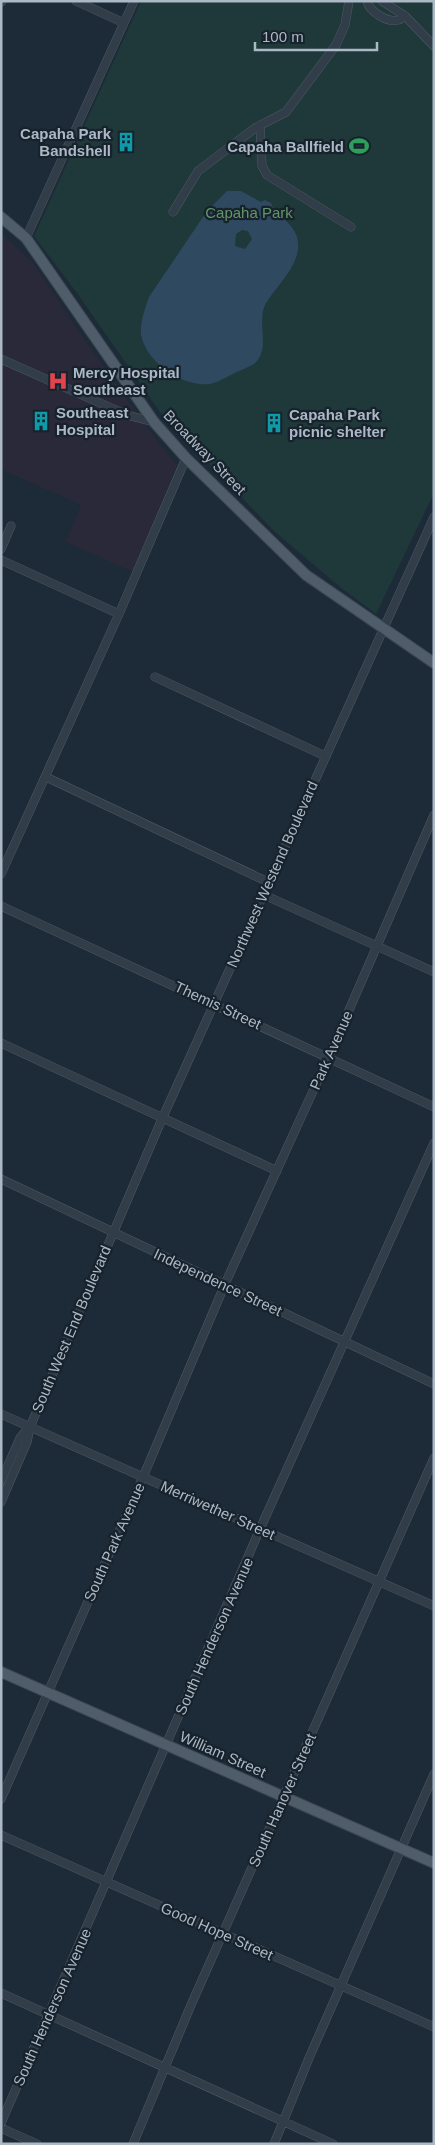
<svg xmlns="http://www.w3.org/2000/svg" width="435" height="2145" font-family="Helvetica,sans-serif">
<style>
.medical{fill:#2a2939}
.green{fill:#1f3839}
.water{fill:#2f4961;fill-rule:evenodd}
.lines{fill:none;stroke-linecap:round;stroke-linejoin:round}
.minor-casing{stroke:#4f5b67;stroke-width:9}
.major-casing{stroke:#3b4652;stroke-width:12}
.minor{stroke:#313d48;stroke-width:8}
.major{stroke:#4f5c69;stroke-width:10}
.labels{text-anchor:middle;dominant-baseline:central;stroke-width:4.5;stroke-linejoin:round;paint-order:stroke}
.poi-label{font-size:15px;font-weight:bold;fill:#abb8c6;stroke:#17222c;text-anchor:start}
.park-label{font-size:15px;fill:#619768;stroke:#17222c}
.street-label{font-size:15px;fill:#abb8c6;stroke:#17222c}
</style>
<rect width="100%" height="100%" fill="#1d2b38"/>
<!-- medical -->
<path class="medical" d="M1 233 33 263 72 322 157 441 177 465 133 572 66 542 81 505 1 469Z"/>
<!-- green -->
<path class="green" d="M141 1H434V493L376 614 340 587 274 531 162 415 77 293 34 236Z"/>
<!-- water -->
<path class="water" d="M227 191H241L261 202 265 200 271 203 273 208C281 216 294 226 297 237 304 262 278 284 266 303 256 321 270 345 257 361 252 367 240 370 233 374 226 377 217 383 209 384 181 387 145 361 141 334 140 322 145 308 149 297L207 211ZM242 230 248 231 252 239 245 249 235 246 236 234Z"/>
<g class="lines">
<defs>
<path id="minor" d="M76 1 124 23
M367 1C369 11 387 23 398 20 400 20 403 17 405 16
M382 1 405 16 434 46
M1 2 2 1
M260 125 262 166 267 175 351 227
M173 212 198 171 255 128 286 112 336 45 345 25 349 1
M26 238 134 1
M1 359 127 415 154 422
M1 549 11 526
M1 560 119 614
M155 677 325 756
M46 777 268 882
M1 874 119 614 186 458
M262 894 434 972
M1 906 434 1107
M1 1043 277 1171
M1 1179 434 1384
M1 1414 434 1606
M1 1481 20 1438 28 1428
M1 1502 27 1442 30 1427 162 1119 434 517
M1 1799 143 1477 225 1284 329 1056 434 815
M1 1835 434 2027
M1 1993 333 2144
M1 2123 260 1529 434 1143
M1 2128 37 2144
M133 2144 191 2005 434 1458
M274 2144 309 2058 434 1774"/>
<path id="major" d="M1 217 26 238 154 422 186 458 306 575 434 663
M1 1672 434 1863"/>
</defs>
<!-- minor casing -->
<use href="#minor" class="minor-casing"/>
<!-- major casing -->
<use href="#major" class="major-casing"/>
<!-- minor -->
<use href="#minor" class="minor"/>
<!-- major -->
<use href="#major" class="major"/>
</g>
<!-- icons -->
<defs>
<symbol id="building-bare" viewBox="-9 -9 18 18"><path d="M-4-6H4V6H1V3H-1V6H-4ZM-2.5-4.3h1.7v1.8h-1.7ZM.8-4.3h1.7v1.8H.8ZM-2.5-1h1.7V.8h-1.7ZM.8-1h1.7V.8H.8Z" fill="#0f9aa8" stroke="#17222c" stroke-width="2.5" paint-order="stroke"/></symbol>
<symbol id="stadium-bare" viewBox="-9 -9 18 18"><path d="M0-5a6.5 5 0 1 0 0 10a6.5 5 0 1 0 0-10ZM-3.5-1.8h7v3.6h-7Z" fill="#2e9e5b" stroke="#17222c" stroke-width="2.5" paint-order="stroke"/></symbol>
<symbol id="hospital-bare" viewBox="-9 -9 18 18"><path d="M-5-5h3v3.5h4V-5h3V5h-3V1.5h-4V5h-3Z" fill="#e0444e" stroke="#17222c" stroke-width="2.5" paint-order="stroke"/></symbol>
</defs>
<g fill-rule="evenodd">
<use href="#building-bare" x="112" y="128" width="28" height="28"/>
<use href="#stadium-bare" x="345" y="132" width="28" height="28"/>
<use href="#hospital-bare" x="44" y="367" width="28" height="28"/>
<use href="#building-bare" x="27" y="407" width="28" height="28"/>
<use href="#building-bare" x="260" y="409" width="28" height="28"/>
</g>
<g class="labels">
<!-- poi labels -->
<g class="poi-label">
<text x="111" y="133" text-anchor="end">Capaha Park<tspan x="111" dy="17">Bandshell</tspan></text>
<text x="344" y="146" text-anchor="end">Capaha Ballfield</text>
<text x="73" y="372">Mercy Hospital<tspan x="73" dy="17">Southeast</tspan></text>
<text x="56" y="412">Southeast<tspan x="56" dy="17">Hospital</tspan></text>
<text x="289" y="414">Capaha Park<tspan x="289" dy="17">picnic shelter</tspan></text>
</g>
<!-- park labels -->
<g class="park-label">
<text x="249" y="212">Capaha Park</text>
</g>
<!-- street labels -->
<g class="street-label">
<text transform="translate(205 452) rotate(46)">Broadway Street</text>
<text transform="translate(272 874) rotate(-66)">Northwest Westend Boulevard</text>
<text transform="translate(218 1005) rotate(25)">Themis Street</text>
<text transform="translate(331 1050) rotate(-66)">Park Avenue</text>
<text transform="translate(218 1282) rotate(25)">Independence Street</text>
<text transform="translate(71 1329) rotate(-67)">South West End Boulevard</text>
<text transform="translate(218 1510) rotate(24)">Merriwether Street</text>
<text transform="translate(114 1542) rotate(-66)">South Park Avenue</text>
<text transform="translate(214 1636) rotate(-66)">South Henderson Avenue</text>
<text transform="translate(223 1754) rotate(24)">William Street</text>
<text transform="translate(282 1800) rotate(-66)">South Hanover Street</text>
<text transform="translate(217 1931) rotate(24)">Good Hope Street</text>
<text transform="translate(52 2007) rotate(-66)">South Henderson Avenue</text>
</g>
</g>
<!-- border -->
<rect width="435" height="2145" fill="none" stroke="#abb8c6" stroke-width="5"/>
<!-- scale -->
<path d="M255 42v8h122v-8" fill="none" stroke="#abb8c6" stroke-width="2.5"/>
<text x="262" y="42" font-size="15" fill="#abb8c6" stroke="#17222c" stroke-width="4" paint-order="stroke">100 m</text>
</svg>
